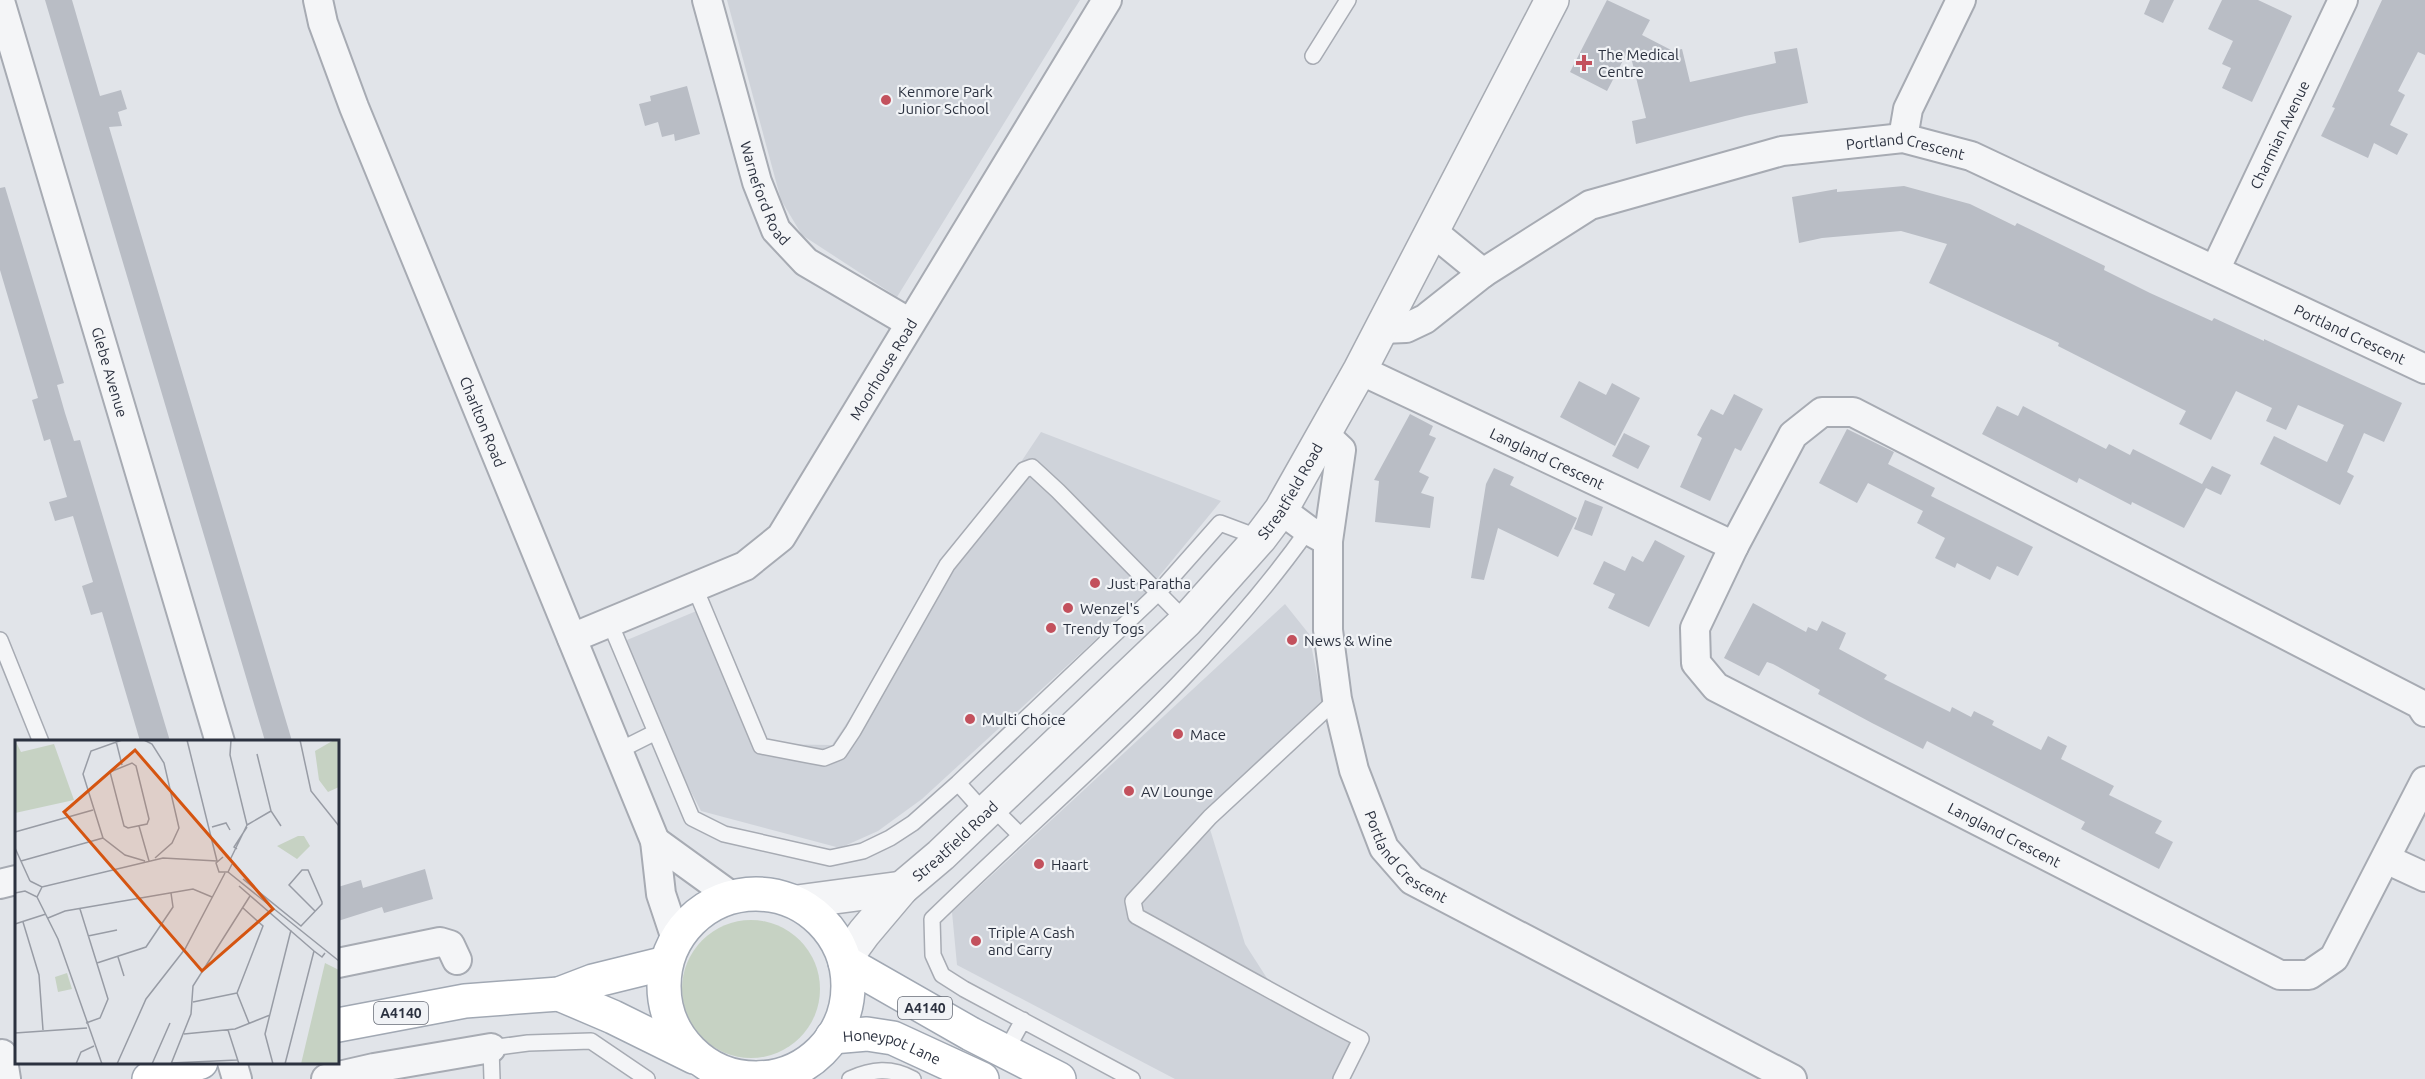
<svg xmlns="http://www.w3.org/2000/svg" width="2425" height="1079" font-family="Ubuntu,sans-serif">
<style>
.built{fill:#cfd3da}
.green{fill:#c6d2c3}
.building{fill:#b9bdc5}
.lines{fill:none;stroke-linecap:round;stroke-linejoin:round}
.service-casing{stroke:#a7abb3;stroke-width:18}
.minor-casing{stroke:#a7abb3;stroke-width:32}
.tertiary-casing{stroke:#a7abb3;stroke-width:36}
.primary-casing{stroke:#a1a8b3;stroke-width:36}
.service{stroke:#f4f5f7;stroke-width:15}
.minor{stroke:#f4f5f7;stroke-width:28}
.tertiary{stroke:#f4f5f7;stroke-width:33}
.primary{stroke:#fff;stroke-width:33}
.poi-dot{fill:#c3515d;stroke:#f1f3f6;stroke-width:2}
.labels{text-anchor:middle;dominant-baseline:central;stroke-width:4.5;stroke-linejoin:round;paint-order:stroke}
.shield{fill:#f1f3f6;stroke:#666b76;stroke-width:1.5}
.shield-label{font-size:14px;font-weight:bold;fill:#2b313f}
.poi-label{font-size:15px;fill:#2b313f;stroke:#f1f3f6;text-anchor:start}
.street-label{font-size:15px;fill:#2b313f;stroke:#f1f3f6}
.inset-road{fill:none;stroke:#989ca5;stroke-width:1.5}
.view{fill:#d55511;fill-opacity:0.15;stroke:#d55511;stroke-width:3}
.inset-edge{fill:none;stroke:#2b313f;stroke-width:3}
</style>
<rect width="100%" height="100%" fill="#e1e4e9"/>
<!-- built -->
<path class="built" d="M727 0H1080L897 297 802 235 781 200Z
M1041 432 1221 501 1142 597 922 799 878 831 840 848 701 811 615 645 706 607 765 744 832 745Z
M1285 604 1309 634 1323 706 1206 816 1245 944 1274 989 1355 1042 1336 1079H1175L957 965 952 912Z"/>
<!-- green -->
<path class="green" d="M682 989a69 69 0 1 1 138 0a69 69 0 1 1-138 0Z"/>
<!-- building -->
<path class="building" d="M45 0H72L100 96 121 90 127 109 118 112 122 126 109 127 292 741H265Z
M1607 0 1650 20 1642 35 1673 51 1682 49 1690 82 1776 63 1774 52 1797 48 1808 103 1745 116 1636 144 1632 121 1646 118 1629 49 1607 91 1570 72Z
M2150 0H2174L2163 23 2144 14Z
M2222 0H2258L2292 16 2252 102 2222 88 2231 68 2222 64 2233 41 2208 29Z
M2382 0H2425V55L2418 52 2398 91 2405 95 2390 125 2408 134 2397 155 2374 143 2368 158 2321 136 2335 108 2332 107Z
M687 86 700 134 675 141 674 134 662 137 658 122 645 126 639 104 651 101 650 96Z
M1904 186 1970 204 2015 226 2017 223 2105 266 2104 270 2150 293 2212 321 2214 318 2264 341V339L2402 403 2384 442 2364 433 2347 472 2354 476 2340 505 2260 464 2274 436 2327 462 2344 425 2298 405 2286 430 2266 421 2272 408 2236 391 2211 440 2179 424 2186 411 2058 346 2059 343 1929 283 1947 244 1901 231 1822 238 1799 243 1792 197 1837 189V192Z
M5 187 64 383 57 385 65 413 74 441 80 440 170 741H140L102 612 91 615 82 586 93 582 73 516 55 521 49 502 67 497 50 439 44 441 32 400 38 398 0 270V188Z
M1579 381 1606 395 1612 383 1640 398 1615 446 1560 417Z
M1734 394 1763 409 1741 451 1735 448 1710 501 1680 487 1702 438 1697 435 1711 409 1723 415Z
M1997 406 2018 416 2023 406 2106 449 2109 444 2130 455 2133 449 2202 484 2212 466 2231 475 2221 495 2206 488 2184 528 2132 502 2131 505 2079 478 2077 483 1982 434Z
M1410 414 1433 426 1429 435 1436 438 1419 472 1429 477 1421 493 1434 497 1430 528 1375 522 1379 481 1374 480Z
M1847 429 1894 452 1888 464 1935 488 1931 496 2033 547 2018 576 1997 566 1990 580 1957 563 1955 568 1935 558 1945 538 1917 523 1923 511 1868 483 1857 503 1819 483Z
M1624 433 1650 446 1638 469 1612 456Z
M1494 468 1514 477 1510 485 1577 518 1558 557 1498 528 1484 580 1471 578 1486 484Z
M1585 500 1603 507 1592 536 1574 529Z
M1655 540 1685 556 1649 627 1608 608 1615 594 1593 584 1604 561 1625 571 1632 556 1643 562Z
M1753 603 1806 632 1808 627 1817 631 1822 621 1846 633 1839 649 1887 675 1884 679 1950 712 1952 707 1971 717 1974 711 1994 721 1992 725 2041 750 2048 736 2067 746 2061 759 2114 786 2109 795 2162 821 2155 833 2173 842 2159 869 2081 829 2085 822 1927 741 1923 749 1872 723 1818 694 1820 690 1773 664 1767 662 1759 676 1724 658Z
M425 869 433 899 384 913 382 907 338 921V887L361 880 363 888Z"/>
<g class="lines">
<defs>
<path id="service" d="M1313 56 1348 0
M695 588 761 746 824 758 839 752 853 731 947 565 1024 470 1032 467 1058 491 1186 621
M610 623 692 818 724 834 830 858 863 851 890 838 913 823 958 783 1158 593 1220 523 1260 538
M0 640 41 742
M1337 699 1210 817 1133 901 1136 916C1211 957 1285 1000 1361 1039L1341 1079
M618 751 654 733
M958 783 984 812
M990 805 1020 835
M1006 1051 1023 1020
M492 1079 491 1048 528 1043 591 1041 647 1079
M850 1079C872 1069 891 1067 913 1079
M1132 1079 964 989 942 975 933 955 932 919C1061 793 1203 678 1308 530"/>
<g id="minor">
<path id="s1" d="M318 0 323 23 354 107 655 841 661 894 676 939"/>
<path id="s2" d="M707 0 757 182 776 230 806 262 910 323"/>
<path id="s3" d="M0 1 220 742"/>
<path d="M1903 138 1908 109 1961 0"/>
<path d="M1433 232 1483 273"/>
<path id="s4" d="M2215 270 2343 0"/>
<path id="s5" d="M1382 329 1406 328 1425 319 1483 273 1590 205 1782 151 1903 138 1971 156 2425 369"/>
<path id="s6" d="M1360 370 1734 546"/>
<path id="s7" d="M1325 435 1341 450 1328 541V630L1337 699 1354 770 1384 848 1412 880 1792 1079"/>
<path d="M1281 510 1308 530 1328 541"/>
<path id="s8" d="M572 638 745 566 781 537 1107 0"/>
<path id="s9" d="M2425 712 2420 704 1853 412H1822L1793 435 1734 546 1695 628 1696 663 1716 687 2280 975H2309L2334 958 2425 781"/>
<path d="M655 841 731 896"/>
<path d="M2386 859 2425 877"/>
<path d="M0 884 16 880"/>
<path d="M338 963 440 942 450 945 457 960"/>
<path d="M2 1054 6 1079"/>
<path d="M232 1062 237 1079"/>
<path d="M326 1079 374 1068 491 1048"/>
</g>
<g id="tertiary">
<path d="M797 902 902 888"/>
<path id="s10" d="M845 959 864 933 902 888 941 855 1186 621 1260 538 1281 510 1360 370 1552 0"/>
<path d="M761 1078V1079"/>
</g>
<g id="primary">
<circle cx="756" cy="986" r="92"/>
<path d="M845 962 971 1034 1059 1079"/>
<path d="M559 994 613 1017 694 1057"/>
<path d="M338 1025 465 1001 559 994 593 981 666 963"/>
<path id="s11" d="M832 1037 867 1034 893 1038 982 1079"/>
<path d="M149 1079 201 1062"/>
</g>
</defs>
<!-- service casing -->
<use href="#service" class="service-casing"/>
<!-- minor casing -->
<use href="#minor" class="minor-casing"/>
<!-- tertiary casing -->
<use href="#tertiary" class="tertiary-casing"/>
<!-- primary casing -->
<use href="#primary" class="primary-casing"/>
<!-- service -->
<use href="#service" class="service"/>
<!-- minor -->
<use href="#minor" class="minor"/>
<!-- tertiary -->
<use href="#tertiary" class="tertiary"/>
<!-- primary -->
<use href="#primary" class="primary"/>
</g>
<!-- markers -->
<g class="poi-dot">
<path d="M1581 54h6v6h6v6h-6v6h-6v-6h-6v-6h6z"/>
<circle cx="886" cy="100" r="6"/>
<circle cx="1095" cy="583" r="6"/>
<circle cx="1068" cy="608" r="6"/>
<circle cx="1051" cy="628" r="6"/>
<circle cx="1292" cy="640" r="6"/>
<circle cx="970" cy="719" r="6"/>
<circle cx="1178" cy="734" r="6"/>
<circle cx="1129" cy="791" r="6"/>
<circle cx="1039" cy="864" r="6"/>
<circle cx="976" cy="941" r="6"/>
</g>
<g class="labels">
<!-- shield labels -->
<g class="shield">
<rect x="898" y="997" width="54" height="22" rx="4.5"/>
<rect x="374" y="1002" width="54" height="22" rx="4.5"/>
</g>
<g class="shield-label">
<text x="925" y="1008">A4140</text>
<text x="401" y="1013">A4140</text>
</g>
<!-- poi labels -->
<g class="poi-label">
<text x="1598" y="54">The Medical<tspan x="1598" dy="17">Centre</tspan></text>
<text x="898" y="91">Kenmore Park<tspan x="898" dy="17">Junior School</tspan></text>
<text x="1107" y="583">Just Paratha</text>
<text x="1080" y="608">Wenzel's</text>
<text x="1063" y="628">Trendy Togs</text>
<text x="1304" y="640">News &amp; Wine</text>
<text x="982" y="719">Multi Choice</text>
<text x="1190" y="734">Mace</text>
<text x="1141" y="791">AV Lounge</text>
<text x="1051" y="864">Haart</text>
<text x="988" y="932">Triple A Cash<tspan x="988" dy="17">and Carry</tspan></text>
</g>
<!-- street labels -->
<g class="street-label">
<text stroke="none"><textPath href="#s4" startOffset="150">Charmian Avenue</textPath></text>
<text stroke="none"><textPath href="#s5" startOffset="570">Portland Crescent</textPath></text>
<text stroke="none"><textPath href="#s2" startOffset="202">Warneford Road</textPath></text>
<text stroke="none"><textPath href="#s5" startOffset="1056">Portland Crescent</textPath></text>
<text stroke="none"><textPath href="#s8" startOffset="430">Moorhouse Road</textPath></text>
<text stroke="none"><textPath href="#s3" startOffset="387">Glebe Avenue</textPath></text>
<text stroke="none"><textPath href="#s1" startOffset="453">Charlton Road</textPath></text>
<text stroke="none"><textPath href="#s6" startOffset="207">Langland Crescent</textPath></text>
<text stroke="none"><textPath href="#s10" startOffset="648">Streatfield Road</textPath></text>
<text stroke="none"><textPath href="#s9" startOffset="1322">Langland Crescent</textPath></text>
<text stroke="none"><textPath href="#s10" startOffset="162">Streatfield Road</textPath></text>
<text stroke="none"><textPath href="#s7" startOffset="450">Portland Crescent</textPath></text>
<text stroke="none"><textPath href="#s11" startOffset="62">Honeypot Lane</textPath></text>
</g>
</g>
<!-- overview -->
<g transform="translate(15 740)">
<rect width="324" height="324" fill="#e1e4e9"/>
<path d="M0 0 6 12 39 4 59 60 0 73ZM319 0H324V47L313 52 304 40 300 11ZM283 96H289L295 106 282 119 262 106ZM310 223 324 230V324H286ZM52 233 57 249 43 252 40 237Z" fill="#c6d2c3"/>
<path class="inset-road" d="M107 0 76 11 68 34 88 98 110 115 130 121M129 0 137 4 149 23 164 88 157 103 140 118M172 0 202 121M285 0 296 51 324 86M101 1 107 25M242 14 256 71 266 86M117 23 121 26 134 79 132 84 113 88 109 86 95 32ZM232 85 256 71M124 86 134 121M197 87 211 83 215 90M0 92 78 70M0 108 15 141M222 109 219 107 232 87M208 117 201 123 204 132H213L217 124M215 120 232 85 215 15 216 0M6 121 88 98M213 132 324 221M228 139 286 186 307 164V162L293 130H287L274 145 300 171M15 141 27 147 148 118 202 121M224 146 299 211 307 217 310 213M0 153 10 151 22 157 27 147M22 157 43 199 87 324M65 169 93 259 85 278 71 283M33 178 50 171 178 149 197 157M8 182 24 235 28 290M0 184 31 174M73 196 102 190M103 217 109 236M82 223 131 207 158 167 156 153M222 253 248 186 228 168M222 253 234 283M178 262 222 253M213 290 224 324M0 293 72 288M169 294 220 289 255 275M156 323 222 320M61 324 66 312 79 306M102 324 131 259 170 209 210 133M137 324 155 283M156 324 176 274 178 246 235 156M258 324 250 294 276 190M270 324 299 211"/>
<path class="view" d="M120 10 258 169 187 231 49 72Z"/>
<rect width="324" height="324" class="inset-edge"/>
</g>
</svg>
